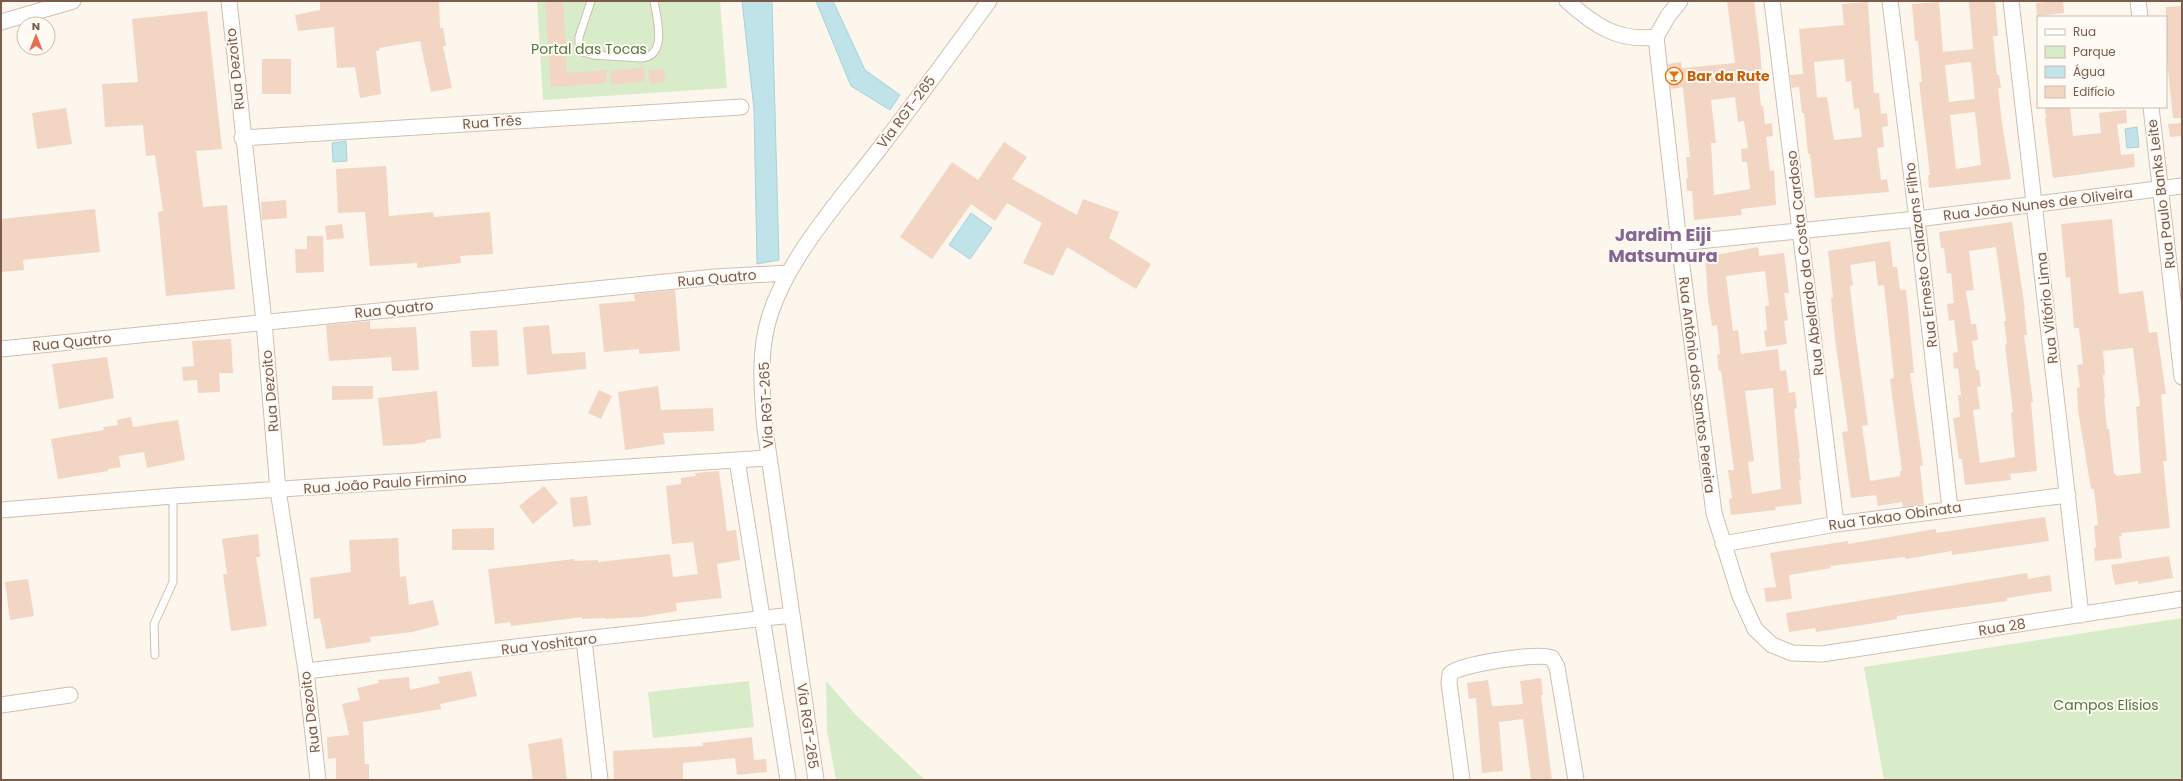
<svg xmlns="http://www.w3.org/2000/svg" width="2183" height="781" font-family="Poppins,sans-serif">
<style>
.green{fill:#d8ecc9}
.water{fill:#bfe3e8;stroke:#a5d3da}
.building{fill:#f3d5c3;fill-rule:evenodd}
.lines{fill:none;stroke-linecap:round;stroke-linejoin:round}
.service-casing{stroke:#d1beb0;stroke-width:9}
.minor-casing{stroke:#d1beb0;stroke-width:17}
.service{stroke:#fff;stroke-width:7}
.minor{stroke:#fff;stroke-width:15}
.labels{text-anchor:middle;dominant-baseline:central;stroke-width:4;stroke-linejoin:round;paint-order:stroke}
.park-label{font-size:14px;fill:#537a41;stroke:#fffaf3}
.street-label{font-size:14px;fill:#7a5c4d;stroke:#fffaf3}
.food-label{font-size:14px;font-weight:bold;fill:#c56008;stroke:#fffaf3;text-anchor:start}
.district-label{font-size:18px;font-weight:bold;fill:#846695;stroke:#fffaf3}
</style>
<rect width="100%" height="100%" fill="#fdf6ec"/>
<!-- green -->
<path class="green" d="M537 1H720L727 88 543 100Z
M2182 618V780H1884L1864 667Z
M749 681 754 727 653 738 648 692Z
M826 681 856 715 925 780H836L827 731Z"/>
<!-- water -->
<path class="water" d="M742 1H772L779 260 757 264 754 109Z
M816 1H833L865 70 900 95 890 110 851 86Z
M2137 127 2139 147 2127 148 2125 129Z
M346 141 347 161 333 162 332 143Z
M971 213 992 228 970 259 949 245Z"/>
<!-- building -->
<path class="building" d="M320 1H439L440 28H443L446 46H443L452 88 431 92 420 41 379 48 380 50 376 51 381 94 360 98 355 67 337 68 334 27 298 31 295 15 320 10Z
M545 1H563L567 73 606 70 607 83 551 87Z
M1727 1H1754L1760 49 1762 76 1758 77 1761 106H1763L1765 124 1772 123 1773 136 1766 137 1770 171 1774 170 1776 205 1741 209 1742 215 1694 220 1692 191H1687L1686 178H1688L1686 157H1690L1683 87 1671 89 1668 64 1681 62 1682 68 1735 63ZM1735 97 1738 122 1744 121 1748 148 1741 149 1742 162H1747L1750 189 1714 195 1711 143H1716L1711 100Z
M1969 1H1995L1998 36H1993L1997 75H1999L2001 88H1998L2002 123 2011 179 1929 188 1928 175H1930L1919 82H1922L1918 41H1915L1912 4 1939 2 1943 52 1973 49ZM1969 62H1971L1975 99 1949 102 1945 65ZM1975 112 1981 165 1956 169 1950 115Z
M2063 1 2064 13 2037 16 2036 3Z
M1868 2 1874 93H1879L1881 114 1887 113 1888 126 1882 127 1884 147 1877 148 1881 180 1887 179 1889 192 1815 198 1810 154H1808L1804 113H1802L1799 87 1792 88 1790 75 1803 74 1799 29 1844 25 1842 4ZM1844 59 1846 82 1851 81 1854 109 1859 108 1862 137 1834 140 1827 97 1817 98 1814 62Z
M2182 6V118H2173L2166 51V7Z
M207 11 222 149 196 151 203 207 227 205 235 289 166 296 158 212 163 211 155 155 146 156 143 125 105 127 102 84 138 82 132 19Z
M262 59H291V94H262Z
M644 67 645 81 611 85 610 71Z
M664 69 665 82 650 84 648 71Z
M2045 107H2070L2073 136 2101 133 2099 113 2126 110 2127 123 2117 124 2121 155 2134 154 2135 167 2053 178 2045 118H2046Z
M66 108 72 144 37 149 32 113Z
M2182 123V136L2170 137 2168 124Z
M1004 142 1027 157 1012 179 1077 215 1083 199 1119 212 1109 238 1151 264 1136 289 1067 247 1053 276 1023 263 1042 223 1007 203 995 221 971 204 932 259 900 237 952 162 978 180Z
M386 166 389 216 433 212 434 217 490 212 493 254 460 256 461 263 417 268V263L370 266 365 212 338 213 336 169Z
M286 200 287 218 262 220 261 202Z
M95 209 100 252 23 260 24 270 1 272V219Z
M2112 219 2119 294 2143 291 2149 333 2157 332 2166 394H2161L2167 461H2163L2170 528 2121 533 2122 536H2119L2122 558 2095 561 2094 548 2096 547 2094 526 2098 525 2094 489H2091L2078 410 2077 388 2080 387 2077 365 2083 364 2079 328H2074L2070 277 2066 278 2061 224ZM2133 348 2140 406 2136 407 2141 473 2117 476 2114 473 2109 429H2107L2104 398H2105L2103 375H2105L2103 351Z
M2012 222 2025 309H2024L2027 335H2024L2033 402H2031L2037 471 2010 474 2011 480 1965 485 1962 459H1959L1953 418 1960 417 1958 395H1961L1958 368 1954 369 1953 353 1958 352 1954 320 1949 321 1947 304 1954 303 1951 273 1947 274 1944 248H1941L1939 232ZM1996 247 2006 321H2004L2007 344 2005 345 2013 412 2011 413 2015 457 1980 463 1973 410 1980 409 1977 387 1981 386 1979 370H1976L1972 341 1978 340 1976 324H1971L1966 291 1974 290 1969 251Z
M342 224 344 238 327 240 325 226Z
M307 236H323L324 272 296 273 295 249H307Z
M1890 241 1893 267H1897L1900 290H1906L1914 373H1910L1923 465 1920 466 1924 504 1903 507 1902 502 1878 506 1876 495 1851 498 1842 432 1848 431 1835 339 1831 298H1833L1828 251ZM1875 261 1878 286 1884 285 1894 378 1890 379 1902 471H1900V476L1870 481 1862 426 1868 425 1855 331 1850 286 1853 285 1850 265Z
M1758 247 1759 256 1784 253 1789 293H1784L1788 320 1784 321 1787 344 1766 347 1764 331 1767 330 1765 306H1769L1765 271 1726 276 1733 331 1738 330 1741 354 1778 349 1780 371 1786 370 1789 393 1795 392 1797 408 1794 409 1800 458H1799L1801 480H1799L1802 504 1775 507 1776 510 1731 515 1729 499 1732 498 1728 470H1734L1721 371H1719L1717 355 1720 354 1717 325 1712 326 1708 299 1705 257ZM1773 388 1781 489 1752 494 1748 462 1754 461 1745 391Z
M675 290 680 351 639 354V349L604 352 599 304 635 301 634 294Z
M370 321V329L416 327 419 370 392 371 391 357 329 361 326 325Z
M549 325 552 354 585 352 586 369 527 375 523 327Z
M497 330 499 366 472 367 470 331Z
M231 339 233 373H219L220 392 198 393 197 380 183 381 182 367 194 366 192 341Z
M107 357 114 398 59 409 52 364Z
M332 386H373V399L332 400Z
M658 386 661 410 713 408 714 431 663 433 665 444 625 450 618 392Z
M599 390 612 396 601 419 588 413Z
M437 391 441 438 426 440V442L415 444 383 446 378 398Z
M131 417 133 427 178 420 185 460 147 468 144 452 119 456 121 467 108 469V471L58 479 51 439 104 430 103 427 118 425 117 420Z
M719 471 727 531 736 530 740 560 717 564 722 598 676 603 677 611 642 617 606 619V618L582 619V617L511 626 510 622 495 624 488 569 574 559V561L598 560V562L670 554 673 577 698 574 693 542 672 544 666 486 681 484V478L696 476 695 473Z
M544 486 558 503 533 524 519 506Z
M587 496 591 525 573 527 570 498Z
M2045 517 2049 541 1952 555V551L1906 559 1905 557 1830 566 1831 568 1789 575 1792 599 1766 602 1764 588 1776 587 1770 553 1848 541V544L1936 529V533Z
M494 528V550H452V529Z
M258 534 260 557H256L267 626 231 631 223 574H227L222 539Z
M398 538 400 577 406 576 409 605 433 600 439 625 412 632 370 637 371 642 326 649 320 618 314 619 310 578 351 572 349 540Z
M2169 556 2173 578 2138 584V581L2115 585 2111 565Z
M2027 573 2028 579 2050 575 2052 591 2007 598V601L1897 616V619L1875 623 1816 632 1815 628 1789 632 1786 613Z
M28 579 34 616 10 620 5 582Z
M471 671 477 696 440 704 441 709 363 722 365 764H369V780H336V758L328 759 327 737 349 735 342 704 360 700 357 688 379 683 378 680 409 677 410 690 440 683 438 677Z
M1541 678 1543 695H1541L1552 780H1531L1523 719 1499 722 1503 771 1482 773 1476 698 1469 699 1467 683 1488 680 1492 706H1498L1523 704 1520 681Z
M752 737 754 760 766 759 767 772 737 775 735 758 683 763V780H614L613 751 703 746 702 743Z
M562 738 567 780H533L528 744Z"/>
<g class="lines">
<defs>
<path id="service" d="M591 1 579 37V51L593 55 641 58C668 56 657 19 654 1
M155 655 154 624 173 582V496"/>
<path id="minor" d="M229 1 264 322 278 490 306 671 318 780
M1567 1C1594 25 1618 42 1656 37
M1772 1 1836 524
M1890 1 1917 219 1950 508
M2011 1 2081 615
M2138 1 2140 17
M1 22 73 1
M1656 37 1679 243 1714 513 1740 596 1755 629 1772 645 1792 653 1822 654 2182 599
M1656 37 1668 16 1680 1
M2151 107 2182 377
M242 138 741 107
M1679 243 1917 219 2182 186
M1 349 715 277 788 273
M737 460 788 780
M1 510 173 496 768 458
M1723 544 1836 524 2068 495
M584 640 600 780
M306 671 792 615
M1 705 70 695
M816 780 765 429C762 392 758 351 770 315 789 255 845 194 883 144 919 97 954 49 989 1
M1462 780 1449 683 1450 674C1459 664 1540 652 1552 658L1557 667 1576 780"/>
</defs>
<!-- service casing -->
<use href="#service" class="service-casing"/>
<!-- minor casing -->
<use href="#minor" class="minor-casing"/>
<!-- service -->
<use href="#service" class="service"/>
<!-- minor -->
<use href="#minor" class="minor"/>
</g>
<!-- icons -->
<defs>
<symbol id="bar-ring" viewBox="-11 -11 22 22"><circle r="9.5" fill="#fffaf3" stroke="#e8710a" stroke-width="1.5"/><path d="M-6-5H6L.8 .8V4.5H3.5V6h-7V4.5H-.8V.8Z" fill="#e8710a"/></symbol>
</defs>
<g fill-rule="evenodd">
<use href="#bar-ring" x="1664" y="66" width="20" height="20"/>
</g>
<g class="labels">
<!-- park labels -->
<g class="park-label">
<text x="589" y="49">Portal das Tocas</text>
<text x="2106" y="705">Campos Elísios</text>
</g>
<!-- street labels -->
<g class="street-label">
<text transform="translate(235 69) rotate(-96)">Rua Dezoito</text>
<text transform="translate(906 112) rotate(-53)">Via RGT-265</text>
<text transform="translate(492 122) rotate(-4)">Rua Três</text>
<text transform="translate(2161 194) rotate(-97)">Rua Paulo Banks Leite</text>
<text transform="translate(2038 204) rotate(-7)">Rua João Nunes de Oliveira</text>
<text transform="translate(1921 255) rotate(-97)">Rua Ernesto Calazans Filho</text>
<text transform="translate(1805 263) rotate(-97)">Rua Abelardo da Costa Cardoso</text>
<text transform="translate(717 278) rotate(-5)">Rua Quatro</text>
<text transform="translate(2047 308) rotate(-96)">Rua Vitório Lima</text>
<text transform="translate(394 309) rotate(-6)">Rua Quatro</text>
<text transform="translate(72 342) rotate(-6)">Rua Quatro</text>
<text transform="translate(1697 385) rotate(83)">Rua Antônio dos Santos Pereira</text>
<text transform="translate(270 391) rotate(-95)">Rua Dezoito</text>
<text transform="translate(766 405) rotate(-93)">Via RGT-265</text>
<text transform="translate(385 483) rotate(-4)">Rua João Paulo Firmino</text>
<text transform="translate(1895 516) rotate(-8)">Rua Takao Obinata</text>
<text transform="translate(2002 627) rotate(-9)">Rua 28</text>
<text transform="translate(549 644) rotate(-7)">Rua Yoshitaro</text>
<text transform="translate(310 712) rotate(-97)">Rua Dezoito</text>
<text transform="translate(808 726) rotate(82)">Via RGT-265</text>
</g>
<!-- food labels -->
<g class="food-label">
<text x="1687" y="76">Bar da Rute</text>
</g>
<!-- district labels -->
<g class="district-label">
<text x="1663" y="234">Jardim Eiji<tspan x="1663" dy="21">Matsumura</tspan></text>
</g>
</g>
<!-- border -->
<rect width="2183" height="781" fill="none" stroke="#7a5c4d" stroke-width="4"/>
<!-- legend -->
<rect x="2037" y="16" width="130" height="92" fill="#fffaf3" stroke="#cabbb1"/>
<rect x="2045" y="29" width="20" height="6" fill="#ffffff" stroke="#cabbb1"/>
<text x="2073" y="36" font-size="12" fill="#7a5c4d">Rua</text>
<rect x="2045" y="46" width="20" height="12" fill="#d8ecc9" stroke="#cabbb1"/>
<text x="2073" y="56" font-size="12" fill="#7a5c4d">Parque</text>
<rect x="2045" y="66" width="20" height="12" fill="#bfe3e8" stroke="#cabbb1"/>
<text x="2073" y="76" font-size="12" fill="#7a5c4d">Água</text>
<rect x="2045" y="86" width="20" height="12" fill="#f3d5c3" stroke="#cabbb1"/>
<text x="2073" y="96" font-size="12" fill="#7a5c4d">Edifício</text>
<!-- north arrow -->
<g transform="translate(36 36)"><circle r="19" fill="#fffaf3" stroke="#cabbb1"/>
<path d="M0-3L7 15L0 10L-7 15Z" fill="#e76f51"/>
<text y="-6" font-size="11" font-weight="bold" text-anchor="middle" fill="#7a5c4d">N</text>
</g>
</svg>
